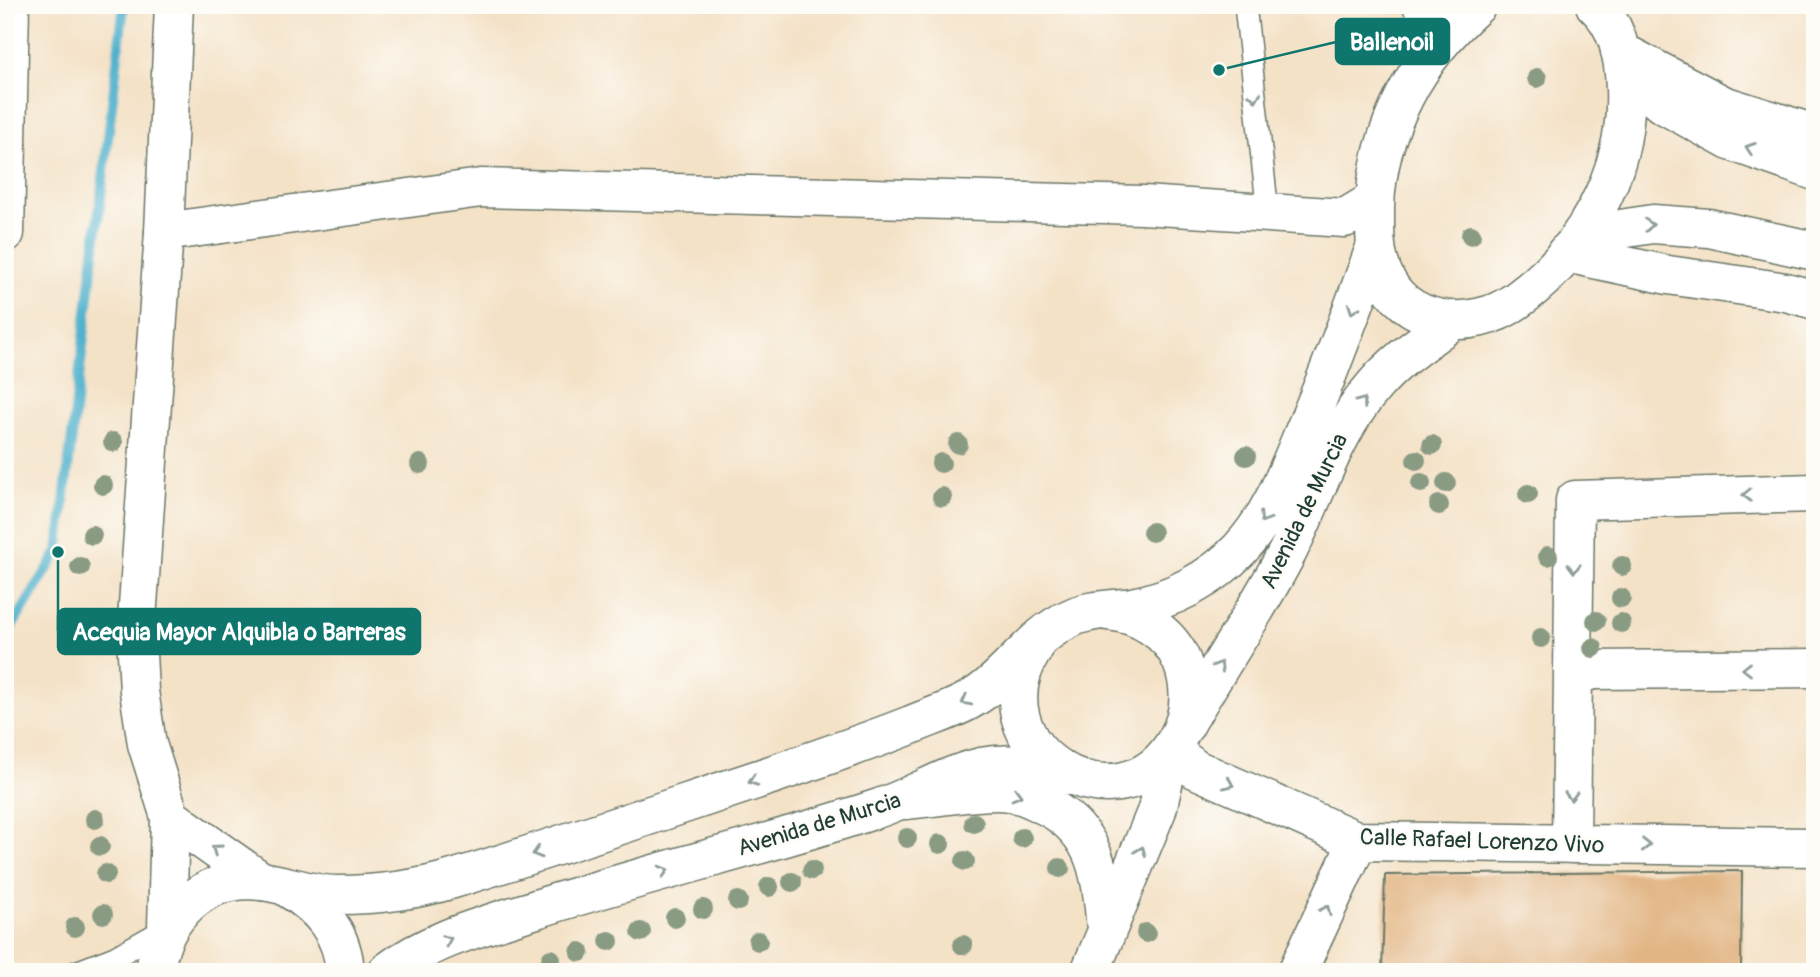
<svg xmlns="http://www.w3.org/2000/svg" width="1820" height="977" font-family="Pangolin,sans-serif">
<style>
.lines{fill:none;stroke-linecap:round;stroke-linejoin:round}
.stream{stroke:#4db0cc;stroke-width:10}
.building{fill:#e2b584}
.lane-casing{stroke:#6a7767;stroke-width:24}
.street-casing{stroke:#6a7767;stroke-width:41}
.secondary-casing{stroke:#6a7767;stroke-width:41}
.primary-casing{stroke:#6a7767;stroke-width:41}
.lane{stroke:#fff;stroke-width:21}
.street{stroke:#fff;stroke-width:38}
.secondary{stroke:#fff;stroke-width:38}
.primary{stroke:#fff;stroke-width:38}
.tree{fill:#8a9b83}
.oneway{stroke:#8f9e9a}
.labels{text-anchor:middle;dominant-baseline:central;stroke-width:5;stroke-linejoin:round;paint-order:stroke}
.street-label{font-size:23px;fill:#1f3d34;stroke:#fdfcf7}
.leader{fill:none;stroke:#0f766e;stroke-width:2.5}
.callout-dot{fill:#0f766e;stroke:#fdfcf7;stroke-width:2.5}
.callout{fill:#0f766e;stroke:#0f766e;stroke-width:2.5}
.callout-label{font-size:24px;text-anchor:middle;font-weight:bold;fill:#fff}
</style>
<rect width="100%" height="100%" fill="#fdfcf7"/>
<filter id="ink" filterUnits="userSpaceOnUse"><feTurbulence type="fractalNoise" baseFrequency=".0143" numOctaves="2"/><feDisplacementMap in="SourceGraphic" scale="14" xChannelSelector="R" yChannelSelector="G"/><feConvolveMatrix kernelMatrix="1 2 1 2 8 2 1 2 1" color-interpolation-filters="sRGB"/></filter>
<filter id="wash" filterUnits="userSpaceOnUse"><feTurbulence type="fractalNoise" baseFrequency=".00686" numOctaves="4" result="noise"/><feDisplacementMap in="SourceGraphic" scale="28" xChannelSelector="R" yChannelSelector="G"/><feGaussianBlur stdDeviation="1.57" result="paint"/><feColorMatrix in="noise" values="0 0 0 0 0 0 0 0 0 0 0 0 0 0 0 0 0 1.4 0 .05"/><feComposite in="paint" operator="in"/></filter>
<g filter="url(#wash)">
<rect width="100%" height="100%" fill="#f4e2c7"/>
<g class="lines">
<!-- stream -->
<path class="stream" d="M5 638 58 552 124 5"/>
</g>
<g id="blocks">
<!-- building -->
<path class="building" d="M1742 871 1741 972H1382L1385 875Z"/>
</g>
</g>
<g filter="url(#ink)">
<use href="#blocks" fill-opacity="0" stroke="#6a7767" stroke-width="2"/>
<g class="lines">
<defs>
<path id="lane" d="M1245 5 1268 213
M76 972 115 957 165 929"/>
<path id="street" d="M1422 5 1443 38
M1620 51 1723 105 1815 134
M164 232 481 188 1143 205 1345 218 1375 200
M5 233 10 5
M1566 253 1668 275 1786 292 1815 300
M1573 675 1594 670 1815 668
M1171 750 1195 769 1358 841 1815 847
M1571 844 1575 500 1815 493
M1297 972 1358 841"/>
<path id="secondary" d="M1625 73 1661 103 1730 141 1815 171
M1581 235 1653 224 1709 228 1815 251
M906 800C937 797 968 791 999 791 1013 791 1028 797 1040 803 1092 826 1101 867 1105 919
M170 817 261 881
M167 928 170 817 147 744 139 691 136 634 164 232 174 5
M1090 972 1157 810 1171 750"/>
<path id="primary" d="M1477 5C1419 56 1377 128 1375 208 1375 228 1374 251 1382 271 1403 326 1472 333 1516 301 1583 253 1629 172 1625 88 1624 59 1618 25 1595 5
M1034 648C969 749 1121 840 1177 739 1191 714 1192 688 1182 662 1170 632 1138 613 1107 611
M1185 725C1218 667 1257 611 1288 551 1316 496 1333 433 1374 386 1396 360 1425 341 1452 321
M288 888C320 907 343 933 345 972
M155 972C161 918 203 874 261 881 286 884 311 895 337 895 376 895 416 890 453 879 560 846 665 810 771 775 818 759 865 743 911 725 930 717 950 711 968 701 1007 680 1030 636 1071 618 1089 609 1112 610 1132 607 1172 600 1212 579 1240 549 1271 515 1286 475 1303 434 1330 372 1353 308 1376 245
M387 972C429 940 483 926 533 910 645 874 761 847 873 810 910 799 944 775 981 767 1013 761 1039 767 1069 776"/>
</defs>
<!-- lane casing -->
<use href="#lane" class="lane-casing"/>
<!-- street casing -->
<use href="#street" class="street-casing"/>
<!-- secondary casing -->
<use href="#secondary" class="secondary-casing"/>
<!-- primary casing -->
<use href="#primary" class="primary-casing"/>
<!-- lane -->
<use href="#lane" class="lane"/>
<!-- street -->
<use href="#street" class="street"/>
<!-- secondary -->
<use href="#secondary" class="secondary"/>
<!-- primary -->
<use href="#primary" class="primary"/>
</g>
<!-- trees -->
<g class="tree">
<circle cx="1537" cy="78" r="10"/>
<circle cx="1471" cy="235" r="10"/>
<circle cx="113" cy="442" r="10"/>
<circle cx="958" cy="444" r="10"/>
<circle cx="1432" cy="445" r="10"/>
<circle cx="1246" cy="456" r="10"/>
<circle cx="1416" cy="460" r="10"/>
<circle cx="941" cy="463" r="10"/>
<circle cx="420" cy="464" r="10"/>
<circle cx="1421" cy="483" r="10"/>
<circle cx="1446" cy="483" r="10"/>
<circle cx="103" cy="485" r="10"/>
<circle cx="1528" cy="494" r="10"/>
<circle cx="942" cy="497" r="10"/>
<circle cx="1439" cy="505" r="10"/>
<circle cx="1152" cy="532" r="10"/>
<circle cx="92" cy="535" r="10"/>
<circle cx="1548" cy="556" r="10"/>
<circle cx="1622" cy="566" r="10"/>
<circle cx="80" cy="567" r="10"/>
<circle cx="1621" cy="598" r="10"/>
<circle cx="1596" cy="621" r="10"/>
<circle cx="1621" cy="623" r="10"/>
<circle cx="1541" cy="638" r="10"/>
<circle cx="1593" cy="648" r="10"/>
<circle cx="95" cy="819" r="10"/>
<circle cx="974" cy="823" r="10"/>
<circle cx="907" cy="838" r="10"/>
<circle cx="1022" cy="838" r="10"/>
<circle cx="940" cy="844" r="10"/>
<circle cx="100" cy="846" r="10"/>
<circle cx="965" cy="861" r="10"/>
<circle cx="1060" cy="868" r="10"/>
<circle cx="812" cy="870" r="10"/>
<circle cx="106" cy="874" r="10"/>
<circle cx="792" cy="882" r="10"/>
<circle cx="769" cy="887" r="10"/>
<circle cx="738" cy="901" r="10"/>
<circle cx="703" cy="909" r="10"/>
<circle cx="103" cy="914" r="10"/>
<circle cx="675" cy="918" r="10"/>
<circle cx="75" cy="927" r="10"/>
<circle cx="641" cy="932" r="10"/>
<circle cx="1146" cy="933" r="10"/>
<circle cx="609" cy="941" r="10"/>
<circle cx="758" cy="941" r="10"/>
<circle cx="963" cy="945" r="10"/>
<circle cx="580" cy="952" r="10"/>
<circle cx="551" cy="959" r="10"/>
</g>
<!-- one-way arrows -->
<defs><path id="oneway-chevron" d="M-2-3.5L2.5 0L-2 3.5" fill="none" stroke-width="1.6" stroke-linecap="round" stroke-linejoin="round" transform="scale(1.75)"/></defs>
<g class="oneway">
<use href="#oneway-chevron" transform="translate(1255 97) rotate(83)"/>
<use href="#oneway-chevron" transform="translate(1750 148) rotate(-161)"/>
<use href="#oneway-chevron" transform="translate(1649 225) rotate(-4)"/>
<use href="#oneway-chevron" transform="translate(1353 309) rotate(110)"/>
<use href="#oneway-chevron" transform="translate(1362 402) rotate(-53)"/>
<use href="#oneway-chevron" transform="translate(1747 495) rotate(178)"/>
<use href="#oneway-chevron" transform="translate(1264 518) rotate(122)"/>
<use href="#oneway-chevron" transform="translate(1574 568) rotate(91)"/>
<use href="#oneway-chevron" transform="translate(1219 666) rotate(-59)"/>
<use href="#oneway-chevron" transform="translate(1747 669) rotate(180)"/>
<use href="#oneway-chevron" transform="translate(966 701) rotate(152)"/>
<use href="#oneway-chevron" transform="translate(753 781) rotate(161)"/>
<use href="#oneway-chevron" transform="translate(1229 784) rotate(24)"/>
<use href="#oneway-chevron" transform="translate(1017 795) rotate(15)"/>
<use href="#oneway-chevron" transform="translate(1571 796) rotate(91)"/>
<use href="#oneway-chevron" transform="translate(1646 845) rotate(1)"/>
<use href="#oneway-chevron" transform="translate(216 849) rotate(-145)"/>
<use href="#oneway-chevron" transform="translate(1141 851) rotate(-68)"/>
<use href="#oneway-chevron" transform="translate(537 853) rotate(163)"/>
<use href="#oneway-chevron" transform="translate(664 871) rotate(-16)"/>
<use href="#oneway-chevron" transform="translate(1326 910) rotate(-65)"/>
<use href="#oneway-chevron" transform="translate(447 940) rotate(-22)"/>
</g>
</g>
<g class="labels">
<!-- street labels -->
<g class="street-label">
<text transform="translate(1304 511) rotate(-64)">Avenida de Murcia</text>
<text transform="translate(819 824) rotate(-17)">Avenida de Murcia</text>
<text transform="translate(1482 841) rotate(2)">Calle Rafael Lorenzo Vivo</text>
</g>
</g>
<!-- callouts -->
<path class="leader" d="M1219 70L1336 42M58 552L58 631"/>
<g class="callout-dot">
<circle cx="1219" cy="70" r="7"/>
<circle cx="58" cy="552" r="7"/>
</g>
<g class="callout">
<rect x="1336" y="19" width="113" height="45" rx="7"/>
<rect x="58" y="609" width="362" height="45" rx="7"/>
</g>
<g class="callout-label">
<text x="1392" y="50">Ballenoil</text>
<text x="239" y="640">Acequia Mayor Alquibla o Barreras</text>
</g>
<!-- margin -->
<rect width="1820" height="977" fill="none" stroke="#fdfcf7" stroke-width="28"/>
</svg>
